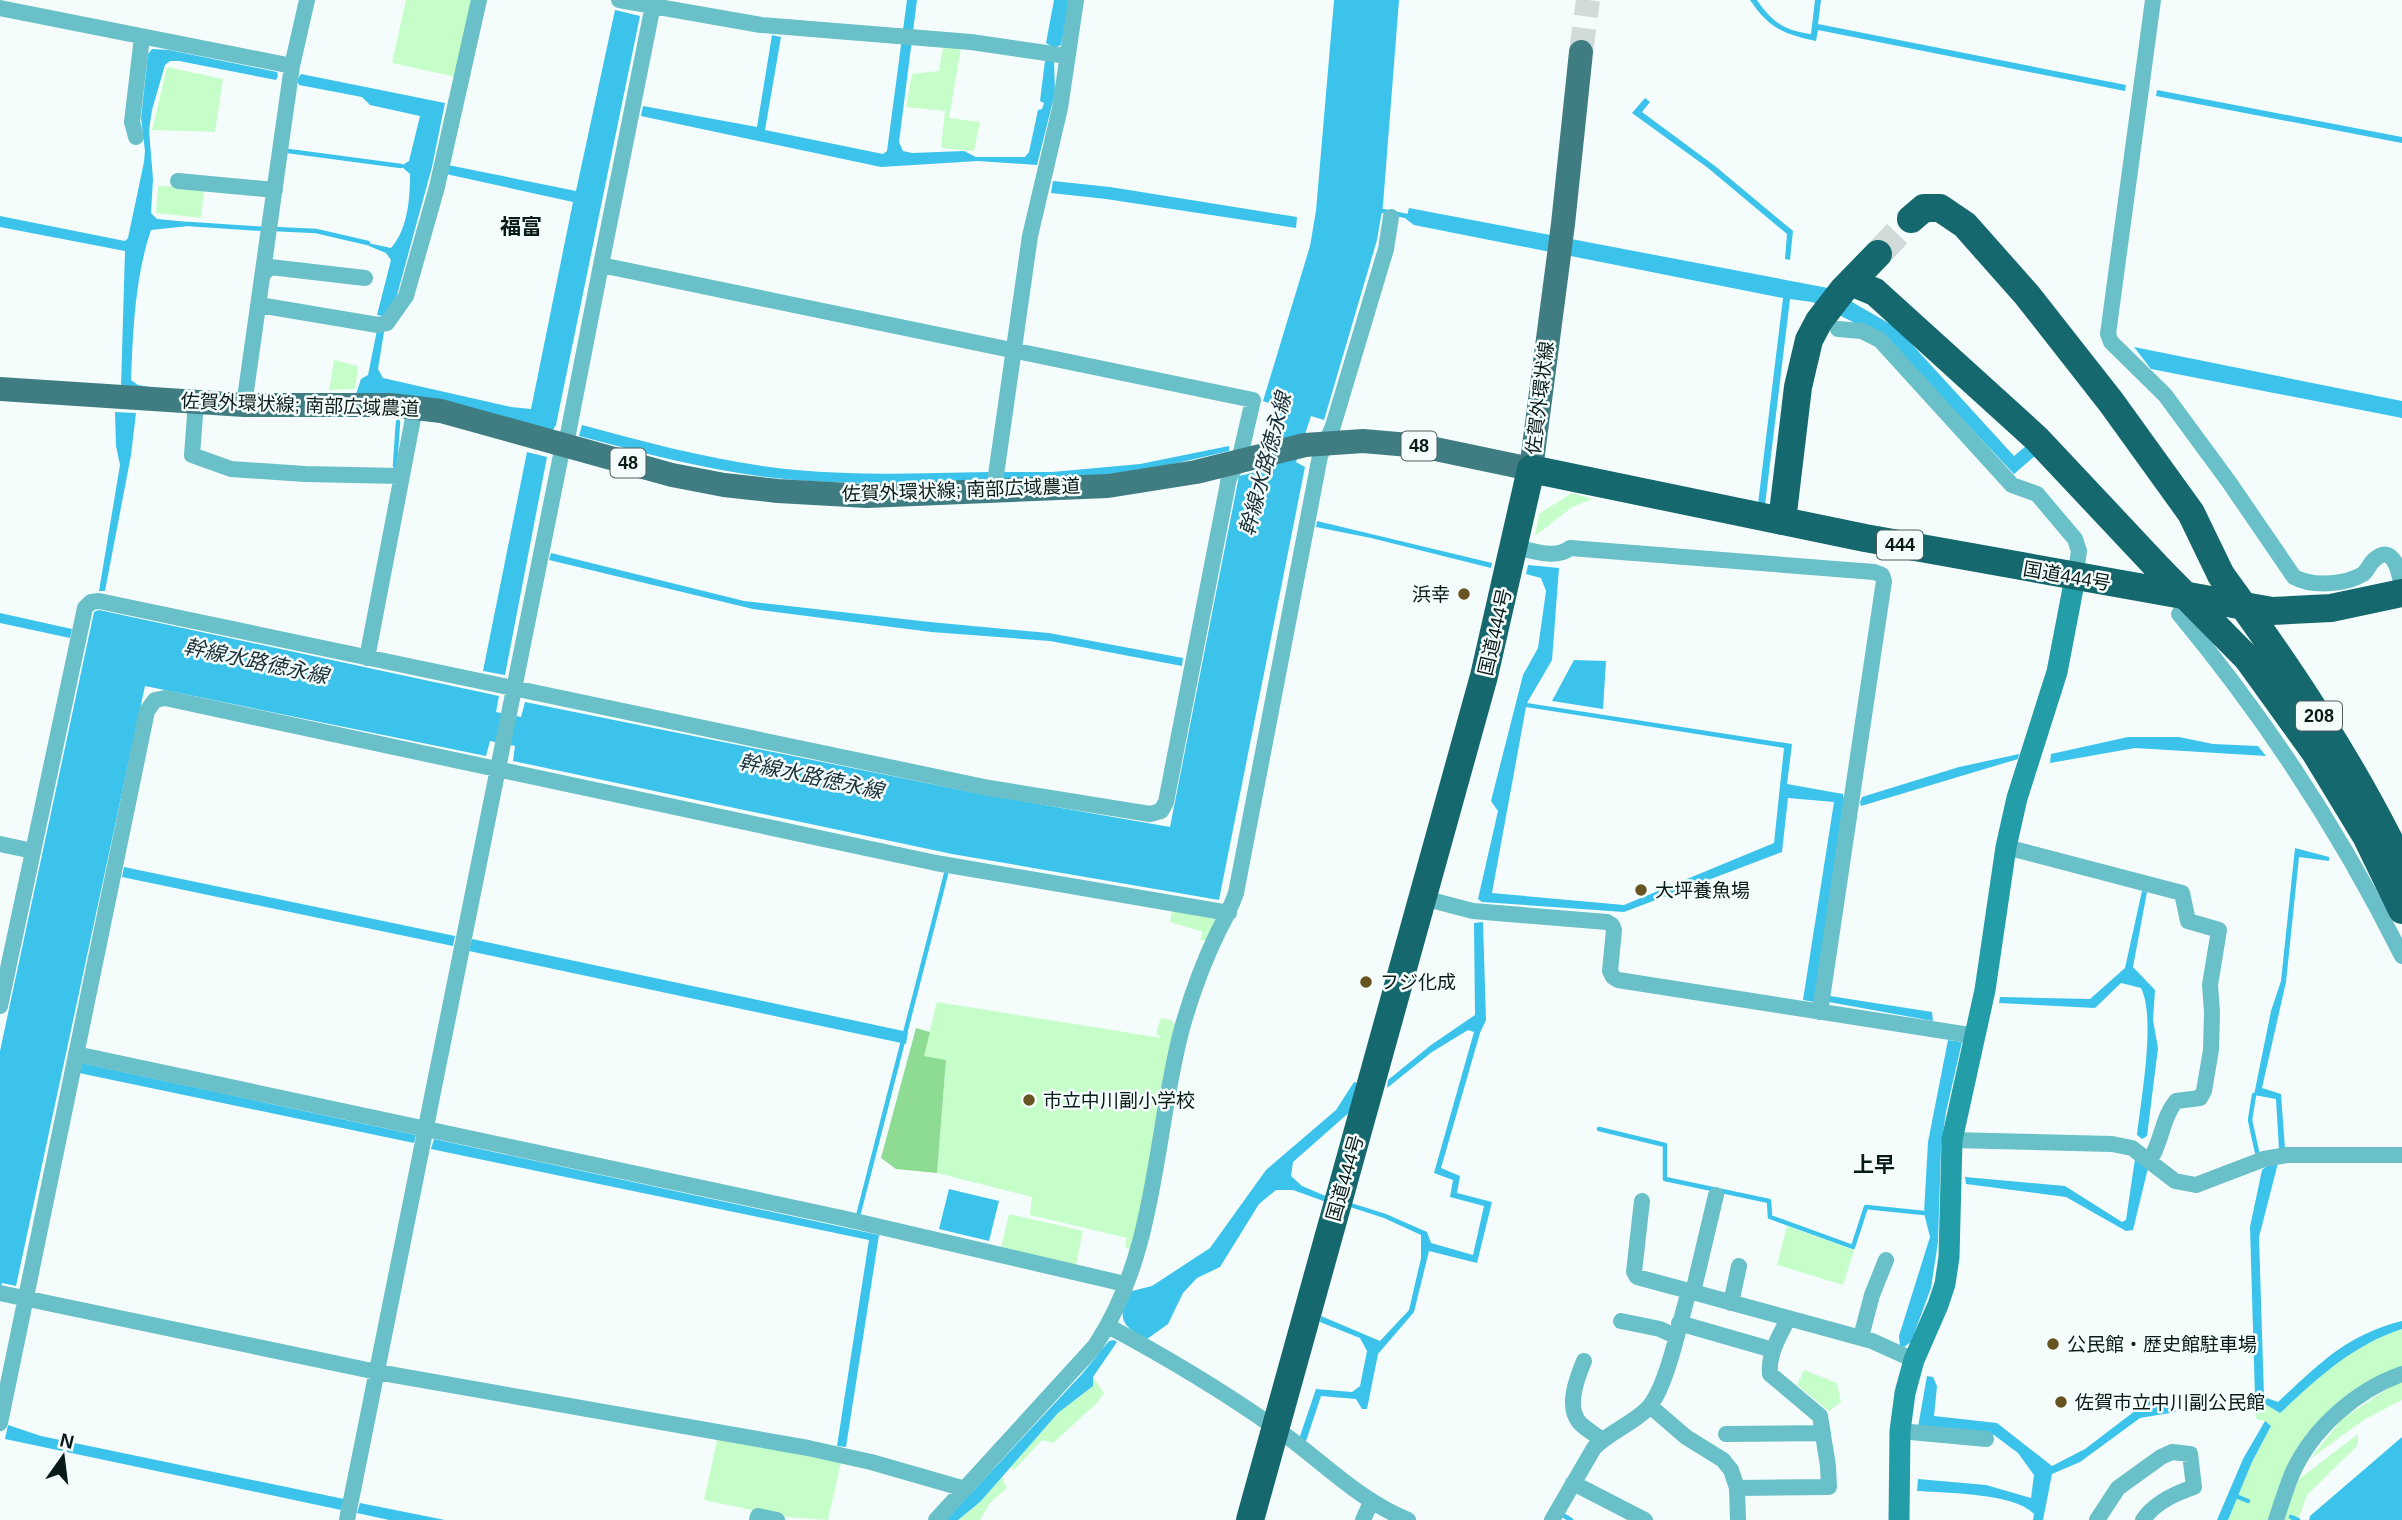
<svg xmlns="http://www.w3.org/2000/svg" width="2402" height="1520" font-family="Arial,'Noto Sans JP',sans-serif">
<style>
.green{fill:#c6fec9}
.forest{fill:#8edb93}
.water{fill:#3cc3ec;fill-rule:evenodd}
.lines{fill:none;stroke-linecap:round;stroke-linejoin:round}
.stream{stroke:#3cc3ec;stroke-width:4.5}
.primary-tunnel{stroke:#d1dbda;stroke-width:24;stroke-dasharray:24 12;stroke-linecap:butt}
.highway-tunnel{stroke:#d1dbda;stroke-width:28;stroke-dasharray:28 14;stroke-linecap:butt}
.street{stroke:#6ac0c8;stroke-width:16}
.secondary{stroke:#239da7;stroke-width:21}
.primary{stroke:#407d83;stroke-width:24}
.highway{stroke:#16686f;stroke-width:28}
.highway-bridge{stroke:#16686f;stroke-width:28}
.poi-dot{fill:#675422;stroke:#f4fdfc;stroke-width:2.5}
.labels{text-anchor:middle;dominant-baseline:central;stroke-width:5;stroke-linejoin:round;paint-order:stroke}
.shield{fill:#f4fdfc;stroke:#505f5d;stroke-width:2}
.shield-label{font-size:18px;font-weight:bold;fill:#091b19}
.street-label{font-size:19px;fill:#091b19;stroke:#f4fdfc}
.poi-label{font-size:19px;fill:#091b19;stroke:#f4fdfc;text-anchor:start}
.neighbourhood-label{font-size:21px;font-weight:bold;fill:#091b19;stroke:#f4fdfc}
.water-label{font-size:21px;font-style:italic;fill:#192f37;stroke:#f4fdfc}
</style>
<rect width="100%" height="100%" fill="#f4fdfc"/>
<!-- green -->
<path class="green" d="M406 0H473L456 77 392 63Z
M943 47 961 48 949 118 980 122 974 151 941 148 945 111 906 107 912 74 939 71Z
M167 67 223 79 215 132 152 130Z
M158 186 204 188 201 218 156 213Z
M334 360 358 366 355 389 329 390Z
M1572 493 1593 499 1572 507 1535 536 1539 514Z
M1172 909 1214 916 1216 919 1207 941 1200 940 1203 932 1170 922Z
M937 1002 1162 1038 1156 1033 1161 1018 1171 1020 1176 1025 1143 1205 1132 1250 1125 1247 1127 1238 1030 1215 1032 1197 937 1173 946 1060 923 1057Z
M1009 1214 1083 1231 1076 1265 1001 1248Z
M1787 1226 1854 1250 1843 1285 1777 1265Z
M2402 1329V1369L2334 1408 2269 1520H2228L2252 1462 2271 1426 2265 1421 2256 1419 2251 1396 2280 1413C2317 1378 2351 1345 2402 1329Z
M1804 1370 1837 1383 1841 1402 1829 1411 1797 1385Z
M1093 1377 1104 1393 1098 1402 1053 1443 1042 1440 1014 1470 1011 1467 1058 1413 1093 1386Z
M2402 1379V1400L2365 1419 2310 1459 2342 1419Z
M2358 1434V1445L2307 1495 2298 1520H2282L2299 1479Z
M718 1436 841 1463 828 1520 786 1517 704 1500Z
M1002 1477 1007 1488 989 1504 980 1520H958L980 1502Z"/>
<!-- forest -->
<path class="forest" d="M916 1028 930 1032 924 1056 946 1060 937 1173 896 1169 881 1158Z"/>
<!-- water -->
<path class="water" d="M907 0H917L899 142 903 151 912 153 964 151 976 157H1025L1029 152 1038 110 1042 109 1044 103 1040 101 1045 61 1048 59 1051 46 1046 43 1054 0H1070L1061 45 1056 47 1054 60 1055 93 1037 165 978 161 881 167 641 116 643 106 757 127 772 35 781 37 765 130 883 154 887 151Z
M1334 0H1399L1383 205 1377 240 1324 420 1311 416 1296 462 1305 467 1219 900 952 854 513 761 515 746 490 741 486 756 145 686 16 1286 2 1283 0 1290V1051L94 612 99 610 499 696 496 712 521 717 525 702 976 793 1170 827 1239 476 1260 471 1277 406 1263 401 1310 246 1316 211Z
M1750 0H1757C1773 23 1784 30 1811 34L1815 0H1821L1818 24 2126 85 2125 91 1818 30 1816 41C1783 34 1769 28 1750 0Z
M615 10 640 16 556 425 553 430 356 394 361 379 368 375 377 330 380 329 384 332 378 369 383 378 511 407 531 409 573 202 446 174 448 165 576 191Z
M152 49 169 50 277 72 278 76 276 80 179 61H170L165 65 152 110 149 130 153 179 151 213 157 219 189 222V226L151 230C135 277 133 330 131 380L138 385 156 388 121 387 125 251 0 227V216L125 241 128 238 144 162 145 151 141 118 148 54Z
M301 74 445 103 432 167 397 295 383 316 377 315 391 260 386 253 369 246 368 243 391 248C408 229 410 198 410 174L401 166 409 161 420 116 370 105 362 97 299 85 297 80Z
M2157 90 2402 137V143L2156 96Z
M1645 98 1650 102 1642 112 1715 166 1793 231 1790 260 1785 259 1787 234 1708 168 1632 113Z
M1053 181 1110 187 1297 217 1296 228 1106 199 1051 193Z
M1409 208 1828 288 1897 328 2014 456 2026 446 2035 456 2014 474 1886 338 1812 302 1790 299 1765 505 1758 504 1783 298 1414 225 1406 219Z
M2134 347 2402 401V418L2151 369Z
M115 412 136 413 131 455 105 591H99L120 465 116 446Z
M582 425C652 444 723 463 796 470 860 476 925 473 989 472L988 480C920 482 851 486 784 479 714 472 647 454 579 436Z
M1229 446V451L1147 470 1096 476 1000 479 1002 472H1052L1140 464Z
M527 452 547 457 505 675 483 671Z
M1317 521 1492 563 1491 568 1371 538 1316 527Z
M551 553 744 601 930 622 1049 633 1183 658 1182 666 1050 641 931 632 753 609 549 560Z
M1528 565 1559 568 1552 660 1527 703 1792 744 1787 784 1843 794 1844 800 1814 1002 1803 1000 1834 802 1788 798 1782 852 1624 912 1482 902 1478 899 1498 811 1491 801 1523 675 1538 648 1546 591 1541 578 1526 574ZM1526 707 1784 748 1774 843 1624 905 1492 893Z
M0 613 72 629 70 638 0 623Z
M1574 660 1606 661 1603 709 1552 701Z
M2128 737H2179L2213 744 2258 746 2266 756 2135 748 2050 763 2051 754Z
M2019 754 2018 759 1861 806 1860 802 1862 797 1959 767Z
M2295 848 2329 857V861L2299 857 2286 982 2262 1088 2281 1094 2285 1149H2279L2276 1099 2254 1095 2271 1011 2281 981Z
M124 867 455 936 453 946 122 877Z
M2142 891 2147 892 2133 967 2155 990 2153 1020 2158 1048 2147 1136 2142 1139 2137 1135C2141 1100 2156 1017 2141 988L2121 983 2095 1008 1999 1003 2000 997 2090 999 2125 968Z
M1483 922 1486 1020 1480 1033 1441 1168 1460 1176 1457 1193 1492 1202 1477 1263 1429 1251 1414 1312 1378 1354 1367 1409H1362L1356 1399 1321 1396 1305 1444 1299 1439 1316 1389 1352 1392 1360 1386 1367 1351 1360 1338 1320 1322 1321 1316 1380 1341 1409 1310 1421 1258V1235L1384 1218 1350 1207 1351 1203 1386 1214 1427 1232 1431 1243 1473 1255 1484 1206 1450 1197 1453 1180 1434 1173 1474 1032 1468 1030 1432 1052 1387 1088 1388 1080 1431 1045 1475 1015 1474 923Z
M472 939 908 1032 906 1044 469 951Z
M1830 996 1932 1012 1933 1021 1829 1002Z
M1948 1040 1962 1042 1946 1112 1941 1148 1938 1242 1931 1288 1911 1342 1904 1347 1900 1346 1899 1336 1930 1237 1924 1213 1928 1142Z
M81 1063 416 1135 414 1143 79 1073Z
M1354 1082 1358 1083 1352 1110 1293 1162 1291 1176 1302 1186 1328 1197 1326 1202 1293 1190H1276L1259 1204 1220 1267 1197 1278 1183 1293 1168 1324 1147 1339C1121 1326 1118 1320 1128 1292L1152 1286 1210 1248 1266 1170 1336 1110Z
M434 1139 879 1235 846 1447 837 1446 869 1240 431 1149Z
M2135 1159 2148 1168 2133 1230 2126 1231 2066 1197 1966 1184 1965 1177 2065 1186 2122 1222 2126 1220Z
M2278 1163 2259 1237 2264 1397 2278 1402C2319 1364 2346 1335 2402 1321V1329C2352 1345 2317 1379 2280 1413L2255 1398 2250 1227 2262 1170 2268 1165Z
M949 1189 999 1201 989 1241 939 1229Z
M1114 1340 1117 1342 1093 1377V1386L1058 1413 980 1502 958 1520H946L1082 1374 1109 1341Z
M1927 1376 1933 1377 1937 1386 1934 1416 1997 1423 2052 1466 2085 1449 2152 1398 2168 1404 2176 1412 2140 1418 2080 1462 2052 1474 2043 1520H2033L2034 1514C2015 1493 1945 1493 1917 1491L1918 1479 1986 1485 2031 1498 2034 1475 2018 1453 1994 1435 1918 1427Z
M2265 1421 2271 1426 2252 1462 2228 1520H2217L2243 1459Z
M8 1425 41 1436 344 1499 341 1510 5 1439Z
M2402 1437V1520H2309L2310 1516Z
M360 1503 445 1520H389L357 1513Z"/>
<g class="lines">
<!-- stream -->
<path class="stream" d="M288 151 401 166
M1378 210 1411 217
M189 224 264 229
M274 229 316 231 368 243
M395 466 398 422
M2254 1095 2250 1120 2257 1152
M1599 1129 1665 1145V1179L1769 1201 1770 1217 1853 1247 1866 1207 1924 1213
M858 1216 946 874
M2238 1497 2248 1501
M1561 1514 1571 1520
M2291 1517 2298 1520"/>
<!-- primary-tunnel -->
<path class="primary-tunnel" d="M1581 52 1588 0"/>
<!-- highway-tunnel -->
<path class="highway-tunnel" d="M1878 254 1911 219"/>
<!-- street -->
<path class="street" d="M619 0 761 25 971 42 1067 56
M2153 0 2108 334 2111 342 2165 395 2229 482 2294 577C2312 587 2345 585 2363 574 2367 571 2369 565 2373 561 2394 540 2400 575 2402 589
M0 8 292 66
M136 137 132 122 142 37
M178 181 275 190
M264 273 270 267 365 278
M259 305 378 325 387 323 406 296 437 187 479 0
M1838 329 1862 331 1880 340 2012 485 2037 494 2075 539 2079 551 2075 578
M196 402 192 455 231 469 305 474 401 476
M244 405 292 66 307 0
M994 489 1030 236 1060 108 1076 0
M1514 547C1532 550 1555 560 1570 548L1874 572 1882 575 1884 581 1820 1012
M2179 614C2266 719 2341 833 2402 956
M367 658 415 408
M0 844 33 851
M2006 847 2182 893 2188 921 2219 930 2210 985 2212 1012 2211 1050 2204 1091 2200 1098 2176 1101C2162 1118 2162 1141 2150 1160
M1423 898 1473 911 1607 922 1612 925 1614 930 1610 971 1613 977 1618 980 1976 1036
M0 1006 85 608 91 602 99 601 989 788 1150 814 1161 811 1166 802 1229 478 1239 461 1253 400 601 265 654 0
M76 1054 842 1218 1125 1284
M1952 1140 2112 1144 2132 1148 2175 1181 2196 1185 2264 1159 2287 1155H2402
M1642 1201 1634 1272 1637 1277 1689 1291 1694 1288 1716 1195
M0 1293 377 1372 808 1448 871 1462 965 1489
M1731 1303 1739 1266
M1621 1321 1660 1329 1675 1336
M1679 1323 1773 1350
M1108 1326C1168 1358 1226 1393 1281 1432 1323 1462 1360 1501 1408 1520
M1861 1337 1872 1295 1886 1260
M1584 1361C1577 1378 1566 1406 1579 1422 1585 1429 1595 1434 1602 1440
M1650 1406 1686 1437 1723 1460 1731 1470 1737 1488 1738 1520
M0 1423 147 711 155 700 165 698 936 863 1229 913
M1900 1431 1986 1439
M1726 1434 1823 1433
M1573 1483 1645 1520
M1737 1488 1829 1487 1828 1466 1820 1416 1770 1374C1768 1354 1779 1337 1788 1319
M347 1520 563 445 568 434 601 265
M757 1520 758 1516 777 1520
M936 1520 1095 1346C1157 1252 1154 1137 1181 1032 1190 999 1203 963 1218 932 1225 919 1231 907 1236 893L1320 456 1333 426 1386 249 1391 217
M1363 1520 1371 1502
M1552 1520 1594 1448C1609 1432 1631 1425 1647 1409 1667 1389 1680 1320 1689 1291L1872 1341 1914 1360
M2097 1520 2118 1488 2161 1457 2172 1452 2190 1454 2194 1487C2176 1493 2154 1503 2143 1520
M2276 1520C2281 1505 2286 1489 2292 1474 2312 1429 2356 1390 2402 1374"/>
<!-- secondary -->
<path class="secondary" d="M1899 1520 1900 1431 1905 1393 1914 1360 1938 1305 1945 1284 1949 1257 1952 1140 1985 990 2006 847 2017 798 2057 672 2075 578"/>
<!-- primary -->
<path class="primary" d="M0 389 244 405H391L441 411 672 475 724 485 778 491 867 496 1108 486 1196 472 1305 445 1363 441 1421 446 1531 469 1563 224 1581 52"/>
<!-- highway -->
<path class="highway" d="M1911 219 1924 208H1940L1965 225 2027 295 2111 402 2191 513 2221 575
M1851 282 1875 292 2037 439 2160 570
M1782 521 1798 387 1809 340 1819 321 1843 290 1878 254
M2248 659 2315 752 2366 836 2402 910
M1250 1520 1484 676 1531 469 1865 538 2272 611 2331 608 2402 593"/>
<!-- highway-bridge -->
<path class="highway-bridge" d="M2160 570 2248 659
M2221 575C2289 668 2352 762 2402 866"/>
</g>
<!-- markers -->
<g class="poi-dot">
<circle cx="1464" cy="594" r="7"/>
<circle cx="1641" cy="890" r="7"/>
<circle cx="1366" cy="982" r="7"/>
<circle cx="1029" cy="1100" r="7"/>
<circle cx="2053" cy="1344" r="7"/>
<circle cx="2061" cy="1402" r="7"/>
</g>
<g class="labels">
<!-- shield labels -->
<g class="shield">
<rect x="1401.5" y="431.5" width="35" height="29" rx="5"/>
<rect x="610.5" y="448.5" width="35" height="29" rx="5"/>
<rect x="1877" y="530.5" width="46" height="29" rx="5"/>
<rect x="2296" y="701.5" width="46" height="29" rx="5"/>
</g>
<g class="shield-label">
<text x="1419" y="446">48</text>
<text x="628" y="463">48</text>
<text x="1900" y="545">444</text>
<text x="2319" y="716">208</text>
</g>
<!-- street labels -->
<g class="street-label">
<text transform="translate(1540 398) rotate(-83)">佐賀外環状線</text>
<text transform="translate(300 405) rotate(2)">佐賀外環状線; 南部広域農道</text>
<text transform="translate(961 490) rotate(-2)">佐賀外環状線; 南部広域農道</text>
<text transform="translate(2067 576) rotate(10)">国道444号</text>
<text transform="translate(1495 632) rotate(-77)">国道444号</text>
<text transform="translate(1345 1178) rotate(-74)">国道444号</text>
</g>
<!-- poi labels -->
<g class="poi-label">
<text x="1450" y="594" text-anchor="end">浜幸</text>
<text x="1655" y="890">大坪養魚場</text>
<text x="1380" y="982">フジ化成</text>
<text x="1043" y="1100">市立中川副小学校</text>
<text x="2067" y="1344">公民館・歴史館駐車場</text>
<text x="2075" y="1402">佐賀市立中川副公民館</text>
</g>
<!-- neighbourhood labels -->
<g class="neighbourhood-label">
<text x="521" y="226">福富</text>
<text x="1874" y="1164">上早</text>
</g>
<!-- water labels -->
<g class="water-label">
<text transform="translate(1265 464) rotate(-75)">幹線水路徳永線</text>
<text transform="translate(256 661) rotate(12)">幹線水路徳永線</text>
<text transform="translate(811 776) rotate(12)">幹線水路徳永線</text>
</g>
</g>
<!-- north arrow -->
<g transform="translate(63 1457) rotate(14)" stroke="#f4fdfc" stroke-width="5" paint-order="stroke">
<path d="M0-5L12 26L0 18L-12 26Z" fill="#091b19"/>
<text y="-10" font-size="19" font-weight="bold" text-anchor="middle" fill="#091b19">N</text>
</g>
</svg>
